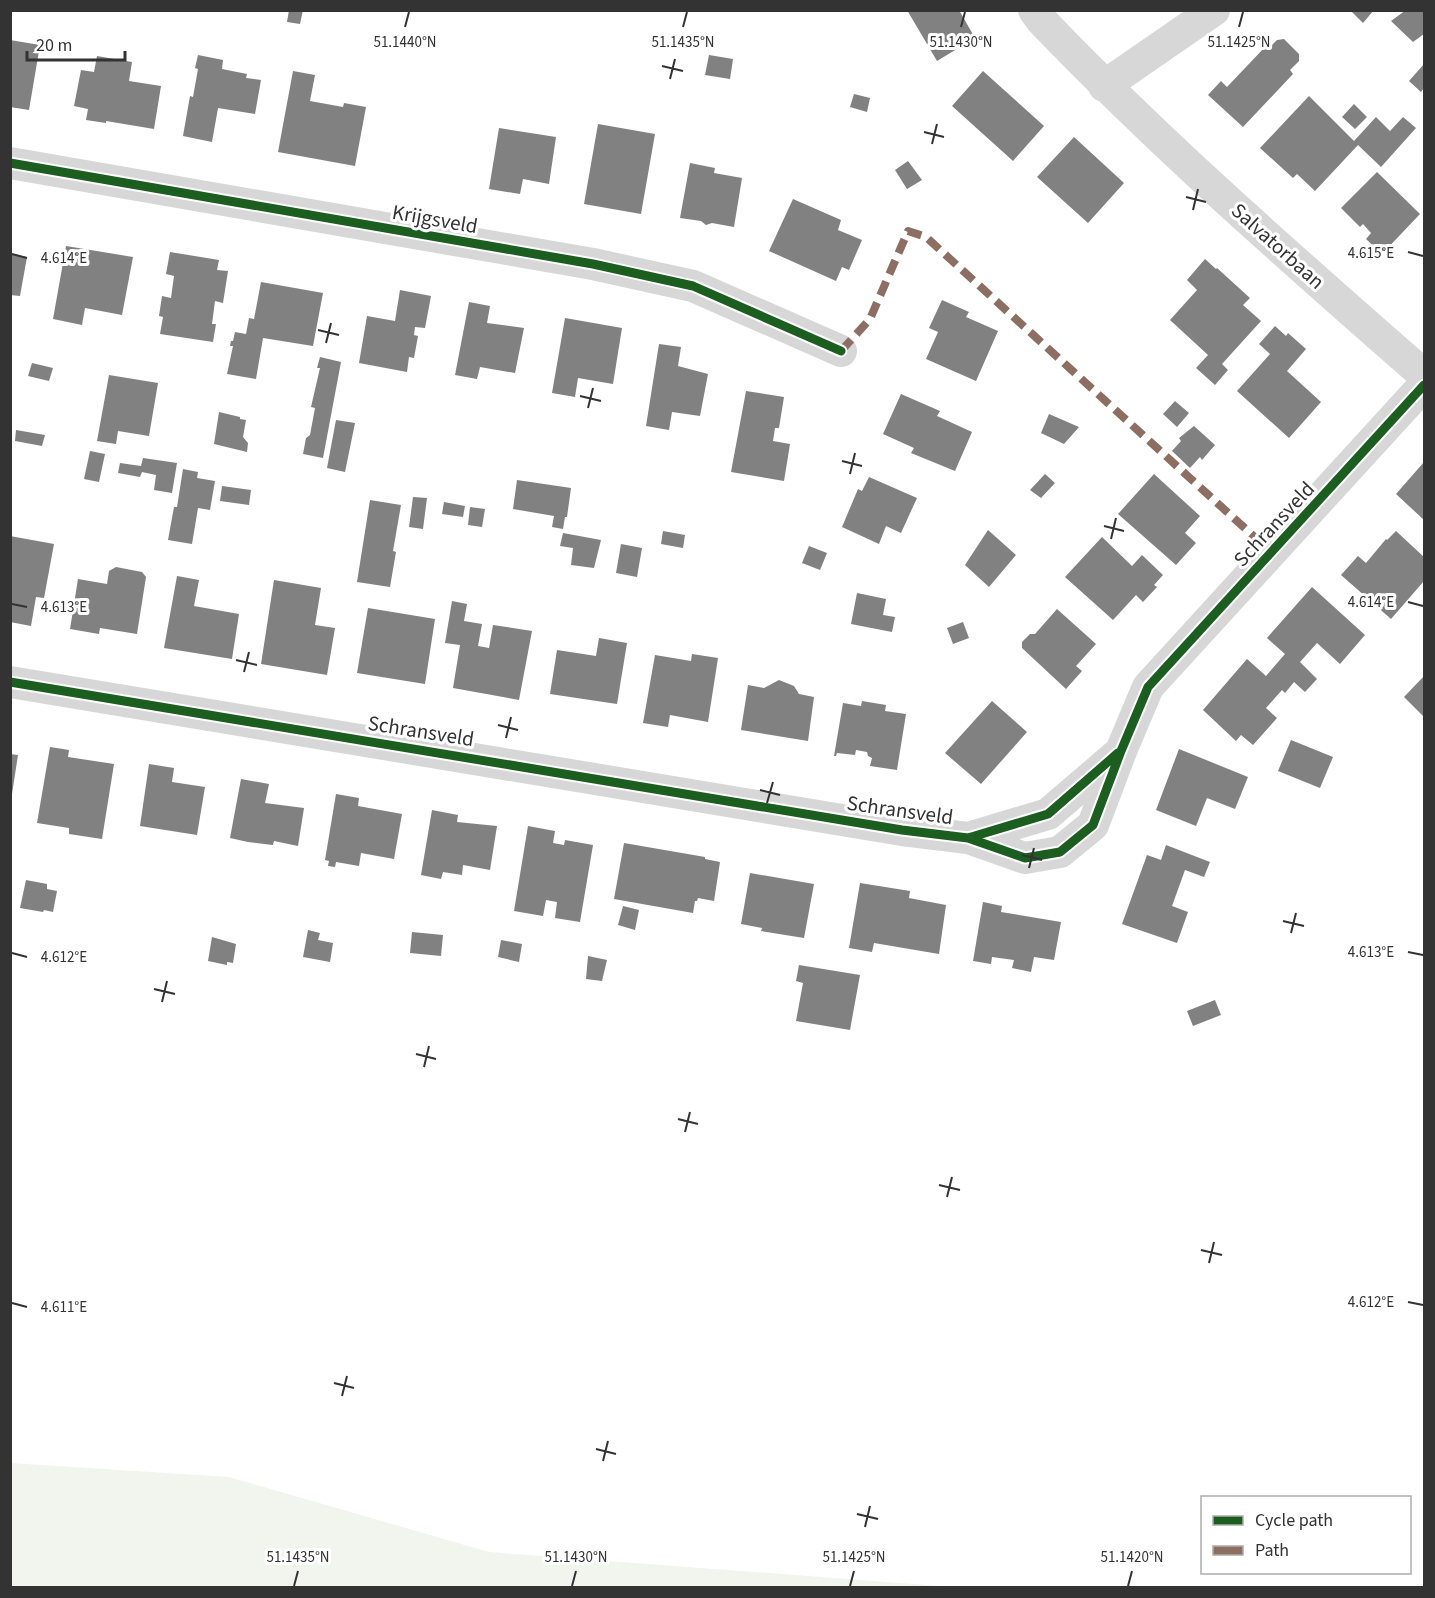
<svg xmlns="http://www.w3.org/2000/svg" width="1435" height="1598" font-family="'Source Sans 3',sans-serif">
<style>
.green{fill:#f1f5ed}
.building{fill:#818181}
.lines{fill:none;stroke-linecap:round;stroke-linejoin:round}
.street{stroke:#d7d7d7;stroke-width:32}
.quiet{stroke:#8d6e63;stroke-width:8;stroke-dasharray:15 8;stroke-linecap:butt}
.cycleway-casing{stroke:#fff;stroke-width:13}
.cycleway{stroke:#1b5e20;stroke-width:9}
.ticks{fill:none;stroke:#333;stroke-width:2}
.labels{text-anchor:middle;dominant-baseline:central;stroke-width:6;stroke-linejoin:round;paint-order:stroke}
.street-label{font-size:21px;fill:#333;stroke:#fff}
.ticks-label{font-size:15px;text-anchor:middle;fill:#333;stroke:#fff;stroke-width:6;stroke-linejoin:round;paint-order:stroke}
</style>
<rect width="100%" height="100%" fill="#fff"/>
<!-- green -->
<path class="green" d="M10 1463 229 1477 489 1552 953 1587H11Z"/>
<!-- building -->
<path class="building" d="M289 10H303L300 24 287 22Z
M907 10H959L975 38 937 61Z
M1350 10H1374L1363 23Z
M1406 10H1424V34L1413 42 1391 21Z
M1284 39 1299 54V61L1290 70 1293 74 1243 127 1208 95 1221 81 1227 87 1265 47 1268 49 1277 40Z
M10 40 40 45 29 110 10 107 12 94H10Z
M198 55 223 60 222 69 247 74 246 78 261 80 255 114 218 108 212 142 183 136 190 96 193 97 198 69 195 68Z
M709 55 733 59 730 79 705 75Z
M97 56 132 62 129 81 161 86 154 129 106 121V123L86 120 88 109 74 106 81 70 94 72Z
M1424 64V88L1421 92 1409 81Z
M293 71 315 75 310 101 343 107 344 103 366 107 355 166 278 152Z
M983 71 1044 126 1013 161 952 106Z
M854 94 870 98 867 112 850 107Z
M1309 96 1354 141 1376 117 1390 131 1403 117 1416 128 1381 167 1358 145 1315 191 1297 174 1293 178 1260 148Z
M1354 104 1367 117 1355 129 1342 117Z
M598 124 655 134 641 214 584 204Z
M499 128 556 137 549 184 523 179 520 194 489 189Z
M1074 137 1124 183 1088 223 1037 177Z
M908 161 922 180 907 189 895 170Z
M690 163 715 168 714 173 742 178 734 227 712 223 706 225 701 221 680 218Z
M1377 172 1420 214 1382 254 1366 239 1371 233 1363 224 1360 227 1341 208Z
M793 199 841 220 838 230 862 240 849 270 842 267 836 281 769 251Z
M66 246 133 257 122 315 85 308 82 325 53 319Z
M170 252 219 260 217 270 228 271 223 303 215 301 212 324H216L213 342 160 334 163 317 159 316 162 296 171 298 174 276 166 274Z
M10 254 27 257 20 296 10 295Z
M1205 259 1216 269 1217 268 1250 298 1243 305 1261 321 1222 364 1228 370 1215 385 1196 368 1208 355 1170 320 1197 290 1187 280Z
M261 282 323 293 313 346 263 338 256 379 227 374 233 346H230L231 341H233L235 332 246 334 249 318 254 319Z
M400 290 431 296 425 328 415 327 414 335 418 336 414 358 409 357 407 372 359 363 367 316 395 321Z
M942 300 969 312 966 317 998 331 976 381 926 359 938 332 929 328Z
M469 302 490 306 487 323 524 328 515 373 480 367 477 379 455 375Z
M565 318 622 328 613 384 578 378 575 397 552 393Z
M1275 326 1286 336 1288 333 1306 349 1287 371 1321 402 1289 438 1237 391 1270 354 1259 344Z
M659 344 681 347 678 366 708 374 700 416 672 412 669 430 646 426Z
M320 357 341 362 323 458 303 454 306 438 310 435 315 408 311 407 320 368H317Z
M32 363 53 368 49 381 28 376Z
M109 375 158 383 149 436 118 431 116 444 97 441Z
M746 391 784 397 779 428H775L773 441 790 444 784 481 731 472Z
M901 394 940 411 937 416 972 432 955 471 911 453 914 448 883 434Z
M1175 401 1189 413 1177 427 1163 414Z
M219 412 240 417V419L246 420 243 437 248 443 247 452 214 444Z
M1049 414 1079 427 1064 444 1041 433Z
M336 420 355 423 345 472 327 468Z
M1194 426 1215 445 1202 460 1200 457 1190 468 1172 451 1181 441 1179 438Z
M16 430 45 435 42 446 15 441Z
M90 451 105 454 99 482 84 479Z
M143 458 177 463 172 493 154 490 156 475 142 472 140 477 118 473 120 463 141 466Z
M1424 462V520L1396 494Z
M183 469 198 472 197 478 215 481 210 510 198 508 192 544 168 540 174 507H177Z
M1045 474 1055 483 1041 498 1030 490Z
M1154 474 1200 516 1185 533 1196 543 1176 565 1118 514Z
M869 477 917 498 901 533 886 526 879 544 842 527 858 489 862 491Z
M517 480 571 488 567 517H565L563 529 552 527 554 516 513 509Z
M222 486 251 490 249 505 220 501Z
M413 497 427 498 423 529 409 527Z
M370 500 401 505 393 551 396 552 390 587 357 582Z
M444 502 465 506 463 517 442 514Z
M470 507 485 509 482 527 468 525Z
M988 530 1016 555 989 587 965 565Z
M663 531 685 535 683 548 661 544Z
M1396 531 1424 557V581L1391 619 1341 575 1358 556 1366 563 1386 539 1387 540Z
M563 533 601 540 594 568 571 565 573 548 560 546Z
M10 536 54 544 44 598 36 597 31 626 10 622Z
M1102 537 1132 566 1142 555 1163 575 1154 585 1157 587 1143 602 1136 595 1113 620 1065 577Z
M621 544 642 548 637 577 616 573Z
M809 546 827 553 820 570 802 563Z
M116 567 142 572 146 577 137 634 100 628 99 634 70 629 78 579 107 584 109 571Z
M177 576 199 580 194 606 239 614 232 659 164 648Z
M274 580 321 588 315 625 335 628 327 675 261 664Z
M1312 587 1365 635 1340 664 1317 643 1300 662 1317 679 1305 692 1294 682 1285 693 1282 690 1266 708 1277 718 1253 745 1241 735 1236 741 1203 710 1247 659 1266 676 1285 654 1267 638Z
M857 593 886 599 883 615 895 617 892 632 851 624Z
M452 601 467 604 464 621 482 624 478 646 489 648 493 625 532 631 519 700 453 688 460 645 445 643Z
M368 608 435 619 425 684 357 673Z
M1057 609 1096 644 1076 666 1082 671 1066 689 1022 648V642L1030 634H1035Z
M963 622 969 638 953 644 947 628Z
M599 638 627 643 617 704 550 694 557 650 596 656Z
M692 654 718 658 708 722 670 715 668 727 643 723 655 655 691 661Z
M1424 676V715L1423 716 1404 697Z
M779 680 794 686 799 694 814 697 808 741 741 730 748 685 764 688Z
M862 701 886 705 885 711 906 714 897 770 870 766 872 758 868 756 867 752 856 750 855 755 837 753 836 756H834L843 703 861 706Z
M992 701 1027 732 981 784 945 753Z
M1291 740 1333 757 1320 788 1278 771Z
M50 747 69 750 68 757 114 764 102 839 69 834V828L37 823Z
M1179 749 1248 777 1235 809 1207 798 1196 826 1156 810Z
M10 754 18 755 12 794H10Z
M149 764 174 768 172 782 205 787 197 835 140 826Z
M241 779 269 784 265 803 304 808 298 846 274 841 273 845 248 842 230 838Z
M336 794 359 798 358 806 402 814 394 859 361 853 359 866 336 862 335 867 328 866 329 861 325 860Z
M432 810 458 815 457 822 497 826 490 870 463 865 462 875 443 872 441 879 421 875Z
M528 826 555 831 553 843 564 845 565 840 593 845 580 922 555 918 557 902 546 900 543 916 514 911Z
M624 843 705 857V859L720 862 714 901 698 898 697 901H695L693 913 614 899Z
M1166 845 1210 862 1204 877 1185 870 1172 906 1188 912 1177 943 1122 924 1147 855 1161 860Z
M750 873 814 884 804 938 761 931 762 928 741 924Z
M26 880 47 884V889L57 891 53 912 44 910 43 912 20 908Z
M860 883 910 891 909 898 946 905 939 954 874 943 872 952 849 948Z
M983 902 1002 906 1001 912 1061 922 1054 960 1034 957 1031 972 1012 968 1014 960 992 957 991 964 973 961Z
M623 906 639 910 635 930 618 925Z
M308 930 320 933 318 940 333 943 330 962 303 957Z
M412 932 443 935 441 956 410 953Z
M212 937 236 944 233 963 227 962V965L208 961Z
M501 940 522 944 519 962 498 957Z
M588 956 607 960 602 981 586 979Z
M799 965 860 975 850 1030 796 1021 803 983 796 981Z
M1215 1000 1221 1015 1193 1026 1187 1011Z"/>
<g class="lines">
<!-- street -->
<path class="street" d="M1034 10 1042 21C1162 146 1294 261 1424 375
M1104 86 1214 10
M10 163 593 264 693 286 841 351
M10 682 902 830 968 838 1025 858 1060 852 1093 825 1121 751 1148 687 1424 385
M968 838 1048 814 1118 754"/>
<!-- quiet -->
<path class="quiet" d="M841 351 870 319 908 231 926 237 1272 553"/>
<defs>
<path id="cycleway" d="M10 163 593 264 693 286 841 351
M10 682 902 830 968 838 1025 858 1060 852 1093 825 1121 751 1148 687 1424 385
M968 838 1048 814 1118 753"/>
</defs>
<!-- cycleway casing -->
<use href="#cycleway" class="cycleway-casing"/>
<!-- cycleway -->
<use href="#cycleway" class="cycleway"/>
</g>
<!-- ticks -->
<path class="ticks" d="M405 27 409 12M683 27 687 12M961 27 965 12M1239 27 1243 12M662 66 683 71M670 79 675 59M924 132 944 137M932 144 937 124M1186 197 1206 202M1193 210 1198 189M1408 252 1423 256M12 254 27 258M318 330 339 335M326 343 331 323M580 396 601 401M588 408 593 388M842 461 862 466M850 474 855 453M1104 526 1124 531M1111 539 1116 518M1408 602 1423 606M12 604 27 607M236 660 257 665M244 672 249 652M498 725 518 730M506 738 511 717M760 790 780 795M767 803 773 782M1022 855 1042 860M1029 868 1034 848M1283 921 1304 926M1291 933 1296 913M1408 952 1423 955M12 953 27 957M154 989 175 994M162 1002 167 981M416 1054 436 1059M424 1067 429 1046M678 1119 698 1124M685 1132 690 1112M939 1185 960 1190M947 1197 952 1177M1201 1250 1222 1255M1209 1263 1214 1242M1408 1302 1423 1305M12 1303 27 1307M334 1383 354 1388M342 1396 347 1376M596 1449 616 1454M603 1461 608 1441M857 1514 878 1519M865 1527 870 1506M294 1586 298 1571M572 1586 576 1571M850 1586 854 1571M1128 1586 1132 1571"/>
<g class="labels">
<!-- street labels -->
<g class="street-label">
<text transform="translate(435 219) rotate(10)">Krijgsveld</text>
<text transform="translate(1278 246) rotate(42)">Salvatorbaan</text>
<text transform="translate(1274 524) rotate(-47)">Schransveld</text>
<text transform="translate(421 731) rotate(9)">Schransveld</text>
<text transform="translate(900 810) rotate(8)">Schransveld</text>
</g>
</g>
<g class="ticks-label">
<text x="405" y="47">51.1440°N</text>
<text x="683" y="47">51.1435°N</text>
<text x="961" y="47">51.1430°N</text>
<text x="1239" y="47">51.1425°N</text>
<text x="1371" y="258">4.615°E</text>
<text x="64" y="263">4.614°E</text>
<text x="1371" y="607">4.614°E</text>
<text x="64" y="612">4.613°E</text>
<text x="1371" y="957">4.613°E</text>
<text x="64" y="962">4.612°E</text>
<text x="1371" y="1307">4.612°E</text>
<text x="64" y="1312">4.611°E</text>
<text x="298" y="1562">51.1435°N</text>
<text x="576" y="1562">51.1430°N</text>
<text x="854" y="1562">51.1425°N</text>
<text x="1132" y="1562">51.1420°N</text>
</g>
<!-- border -->
<rect width="1435" height="1598" fill="none" stroke="#333333" stroke-width="24"/>
<!-- legend -->
<rect x="1201" y="1496" width="210" height="78" fill="#ffffff" stroke="#adadad" stroke-width="1.5"/>
<rect x="1213" y="1516" width="30" height="9" fill="#1b5e20" stroke="#adadad" stroke-width="1.5"/>
<text x="1255" y="1526" font-size="18" fill="#333333">Cycle path</text>
<rect x="1213" y="1546" width="30" height="9" fill="#8d6e63" stroke="#adadad" stroke-width="1.5"/>
<text x="1255" y="1556" font-size="18" fill="#333333">Path</text>
<!-- scale -->
<path d="M27 51v9h98v-9" fill="none" stroke="#333333" stroke-width="3"/>
<text x="36" y="51" font-size="18" fill="#333333" stroke="#ffffff" stroke-width="4.5" paint-order="stroke">20 m</text>
</svg>
